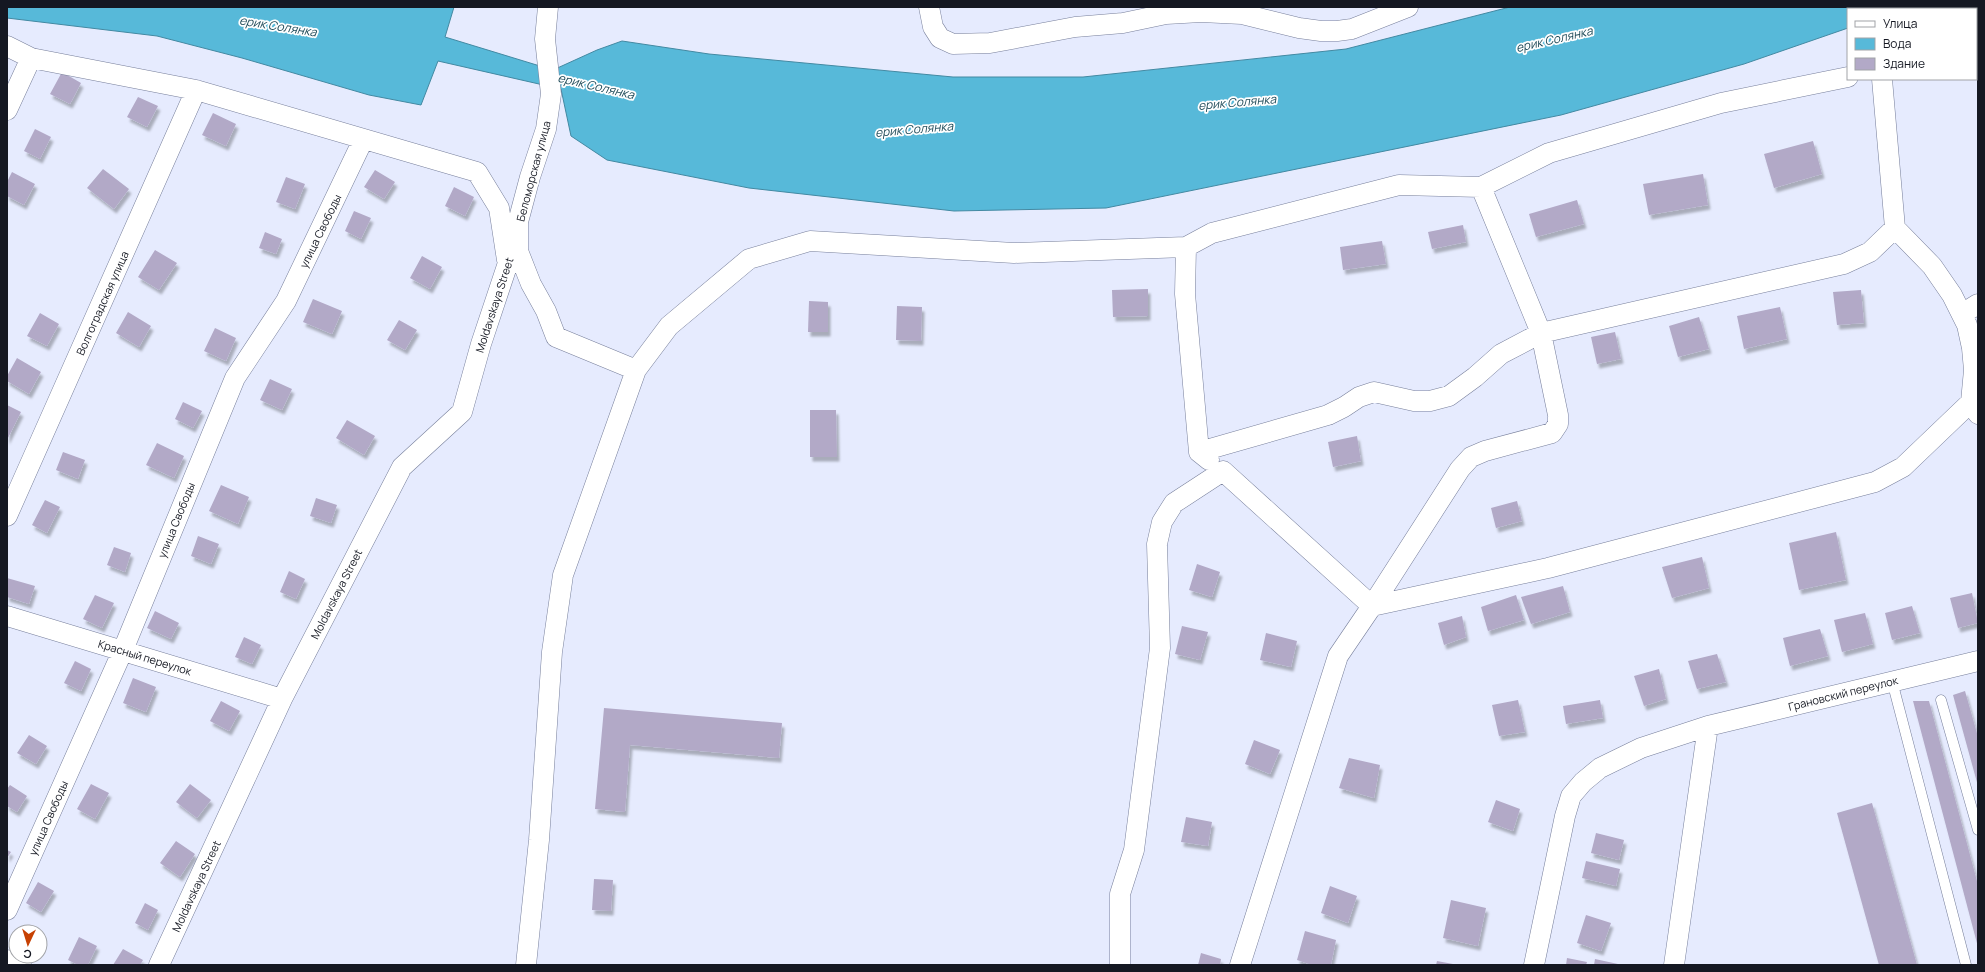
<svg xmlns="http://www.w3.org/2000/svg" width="1985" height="972" font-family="Manrope,sans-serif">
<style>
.water{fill:#57b9d9;stroke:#4389a2}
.building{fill:#b2a9c7;filter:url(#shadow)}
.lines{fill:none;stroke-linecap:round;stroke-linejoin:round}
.lane-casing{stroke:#777f9b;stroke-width:11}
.street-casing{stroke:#777f9b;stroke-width:21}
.lane{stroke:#fff;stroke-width:10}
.street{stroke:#fff;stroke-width:20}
.labels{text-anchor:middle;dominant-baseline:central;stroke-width:3.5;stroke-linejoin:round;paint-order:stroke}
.street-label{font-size:11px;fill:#151822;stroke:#fff}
.water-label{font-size:12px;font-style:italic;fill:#214c5a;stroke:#fff}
</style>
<defs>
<filter id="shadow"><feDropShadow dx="2.5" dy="4.5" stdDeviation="1" flood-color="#0004"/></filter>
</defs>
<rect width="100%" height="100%" fill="#e6ebfe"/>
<!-- water -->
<path class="water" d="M7 7H454L445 37 553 70 597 50 622 41 709 54 953 77H1083L1346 49 1510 7H1907L1901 9H1848V28L1744 64 1561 115 1106 208 954 211 749 188 607 160 571 136 561 89 438 61 421 105 369 95 242 58 157 36 7 18Z"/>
<!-- building -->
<path class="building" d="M62 72 81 83 70 104 50 94Z
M138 97 158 106 147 127 127 117Z
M213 113 236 124 226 146 202 135Z
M35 129 51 137 40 159 24 151Z
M1813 141 1822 174 1774 188 1764 154Z
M103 169 129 189 114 209 87 188Z
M375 170 395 182 384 199 364 187Z
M12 172 35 184 24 205 7 196V182Z
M1703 174 1708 205 1649 215 1643 184Z
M286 177 305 184 295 209 276 202Z
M454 187 474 197 465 216 445 206Z
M1577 200 1584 224 1536 237 1529 214Z
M354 211 371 218 361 239 345 231Z
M1463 225 1466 242 1432 249 1428 232Z
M265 232 282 239 276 254 259 248Z
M1382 241 1386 264 1343 270 1340 247Z
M155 250 177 263 159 290 138 277Z
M422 256 442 267 430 289 410 278Z
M1148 289V316L1113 317 1112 290Z
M1861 290 1864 323 1837 325 1833 292Z
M313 299 342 311 332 334 303 322Z
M809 301 828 302V332H808Z
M897 306 922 307 921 341 896 340Z
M1780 307 1787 339 1744 349 1737 316Z
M128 312 151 326 139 347 116 333Z
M40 313 59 324 47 346 27 336Z
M1699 317 1709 349 1678 357 1669 326Z
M399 320 417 330 405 350 387 340Z
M215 328 236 338 226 361 204 351Z
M1615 332 1621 359 1597 364 1591 337Z
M17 358 41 372 29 394 7 381V376Z
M270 379 292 389 282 410 260 400Z
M183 402 202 411 193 428 175 419Z
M7 405 21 412 7 440Z
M810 410H836L837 457H810Z
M347 420 375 436 364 455 336 438Z
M1357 436 1361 461 1333 467 1328 442Z
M157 443 184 456 174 478 146 465Z
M63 452 85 460 78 479 56 470Z
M221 485 249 497 238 524 209 511Z
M316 498 337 505 331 523 310 516Z
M45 500 60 507 47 533 32 525Z
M1517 501 1522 521 1496 528 1491 508Z
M1836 532 1846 580 1799 590 1789 543Z
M198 536 219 544 211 564 191 556Z
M114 547 131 553 125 572 107 565Z
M1702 557 1709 588 1672 598 1662 567Z
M1197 564 1220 572 1212 597 1189 590Z
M289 571 305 579 296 599 280 592Z
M7 578 35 586 29 604 7 597Z
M1563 586 1570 612 1531 624 1521 597Z
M1972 593 1978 623 1958 628 1950 598Z
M95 595 114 603 102 628 83 619Z
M1516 595 1524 620 1488 631 1481 607Z
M1912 606 1920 633 1892 640 1885 613Z
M155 611 179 623 171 639 147 628Z
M1865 613 1873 644 1842 652 1834 620Z
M1462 616 1466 637 1444 645 1438 623Z
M1182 626 1208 632 1200 660 1175 654Z
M1820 629 1828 656 1790 666 1783 638Z
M1266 633 1297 641 1291 667 1260 660Z
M244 637 261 645 252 664 235 657Z
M1717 654 1726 682 1697 689 1688 661Z
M75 661 91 669 81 691 64 683Z
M1659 669 1666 699 1644 706 1634 676Z
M133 678 156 687 146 712 123 703Z
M1965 691 1978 737V786L1953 695Z
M1518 700 1525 732 1499 736 1492 705Z
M1600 700 1603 718 1566 724 1563 706Z
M221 701 240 711 229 731 210 721Z
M1913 701H1929L1978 885V947Z
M604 708 782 723 779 758 630 745 625 812 595 809Z
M29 735 47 746 36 764 17 753Z
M1254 740 1280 750 1270 774 1245 764Z
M1349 758 1380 765 1374 798 1339 788Z
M91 784 109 793 95 819 77 809Z
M190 784 211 800 197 818 176 802Z
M10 785 27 796 17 812 7 806V789Z
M1496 800 1520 809 1513 831 1488 822Z
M1872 803 1917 965H1879L1837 813Z
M1186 817 1212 822 1208 846 1181 842Z
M1596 833 1624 840 1619 860 1591 853Z
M176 841 195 854 180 877 160 863Z
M7 850 11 852 7 858Z
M1586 861 1620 869 1616 886 1582 878Z
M594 879 613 880 611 911 592 910Z
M38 882 54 891 41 912 26 903Z
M1330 886 1357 896 1348 923 1321 913Z
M1451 900 1486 908 1478 946 1443 938Z
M145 903 158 910 148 930 135 923Z
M1586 915 1611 923 1601 951 1577 943Z
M1305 931 1336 940 1331 965H1312L1297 960Z
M79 937 97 946 88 965H78L68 960Z
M123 949 143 960 140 965H113Z
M1201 953 1221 959 1220 965H1198Z
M1567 958 1587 962 1586 965H1566Z
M1595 959 1618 964 1617 965H1594Z
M1437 961 1453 964V965H1436Z"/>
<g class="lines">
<defs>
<path id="lane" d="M1892 681 1966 965
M1941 700 1978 830"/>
<path id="street" d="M548 7 545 39 551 94 546 129 530 177 518 222V251L531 284 546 311 556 337 636 370
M929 7 933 27 940 38 953 44 990 43 1075 27 1123 23 1166 14 1201 12 1242 14 1299 28 1321 31H1337L1352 29 1408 7
M1976 21 1978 20
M7 46 31 58 196 90 477 172 499 208 507 260
M1882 79 1895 228 1932 266 1952 295 1967 325 1972 348 1974 370 1971 402
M7 110 31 58
M1186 247 1185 294 1199 452 1209 460
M1962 314 1978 304
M1199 452 1328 415 1344 407 1359 397 1374 392 1414 401H1430L1449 396 1475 377 1501 354 1541 333 1844 264 1870 252 1895 228
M7 516 196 90
M7 616 282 699
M7 910 123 650 235 378 286 301 363 140
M7 960 21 965
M159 965 282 699 402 467 462 412 481 344 518 233
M526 965 539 840 552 652 563 575 636 370 669 326 749 259 810 241 1014 253 1186 247 1212 233 1399 185 1481 187 1549 153 1721 103 1848 77
M1120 965V894L1134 850 1160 648 1157 544 1162 522 1174 503 1223 471 1372 606 1460 469 1471 457 1485 451 1552 433 1558 424V415L1541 333 1481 187
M1240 965 1338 656 1372 606 1548 568 1875 482 1903 467 1971 402 1978 414
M1534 965 1565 816 1571 796 1583 782 1600 768 1641 748 1708 726 1978 661
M1674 965 1708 726"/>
</defs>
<!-- lane casing -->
<use href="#lane" class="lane-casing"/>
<!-- street casing -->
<use href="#street" class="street-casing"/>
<!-- lane -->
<use href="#lane" class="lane"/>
<!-- street -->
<use href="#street" class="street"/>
</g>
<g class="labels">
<!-- street labels -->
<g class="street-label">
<text transform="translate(533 171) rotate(-75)">Беломорская улица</text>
<text transform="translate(320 231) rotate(-64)">улица Свободы</text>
<text transform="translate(102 303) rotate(-66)">Волгоградская улица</text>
<text transform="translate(494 305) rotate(-72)">Moldavskaya Street</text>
<text transform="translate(176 520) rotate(-68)">улица Свободы</text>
<text transform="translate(336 594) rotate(-63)">Moldavskaya Street</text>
<text transform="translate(145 657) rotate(17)">Красный переулок</text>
<text transform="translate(1843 693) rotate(-14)">Грановский переулок</text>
<text transform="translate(48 818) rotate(-66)">улица Свободы</text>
<text transform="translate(196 886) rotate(-65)">Moldavskaya Street</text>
</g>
<!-- water labels -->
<g class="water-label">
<text transform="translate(278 26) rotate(9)">ерик Солянка</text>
<text transform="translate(1554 39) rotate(-13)">ерик Солянка</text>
<text transform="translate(596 86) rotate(13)">ерик Солянка</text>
<text transform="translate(1237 102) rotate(-5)">ерик Солянка</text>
<text transform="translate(914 129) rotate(-5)">ерик Солянка</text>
</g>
</g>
<!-- border -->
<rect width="1985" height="972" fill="none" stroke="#151822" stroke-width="16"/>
<!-- legend -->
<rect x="1847" y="8" width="130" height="72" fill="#ffffff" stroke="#a1a3a7"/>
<rect x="1855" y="21" width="20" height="6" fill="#ffffff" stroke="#a1a3a7"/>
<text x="1883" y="28" font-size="12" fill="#151822">Улица</text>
<rect x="1855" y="38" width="20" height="12" fill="#57b9d9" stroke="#a1a3a7"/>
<text x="1883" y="48" font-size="12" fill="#151822">Вода</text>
<rect x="1855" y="58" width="20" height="12" fill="#b2a9c7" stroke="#a1a3a7"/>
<text x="1883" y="68" font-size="12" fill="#151822">Здание</text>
<!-- north arrow -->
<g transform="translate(28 944) rotate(184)"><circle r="19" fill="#ffffff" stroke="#a1a3a7"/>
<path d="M0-3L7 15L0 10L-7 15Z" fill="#c74103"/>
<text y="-6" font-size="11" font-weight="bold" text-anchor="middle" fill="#151822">С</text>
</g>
</svg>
